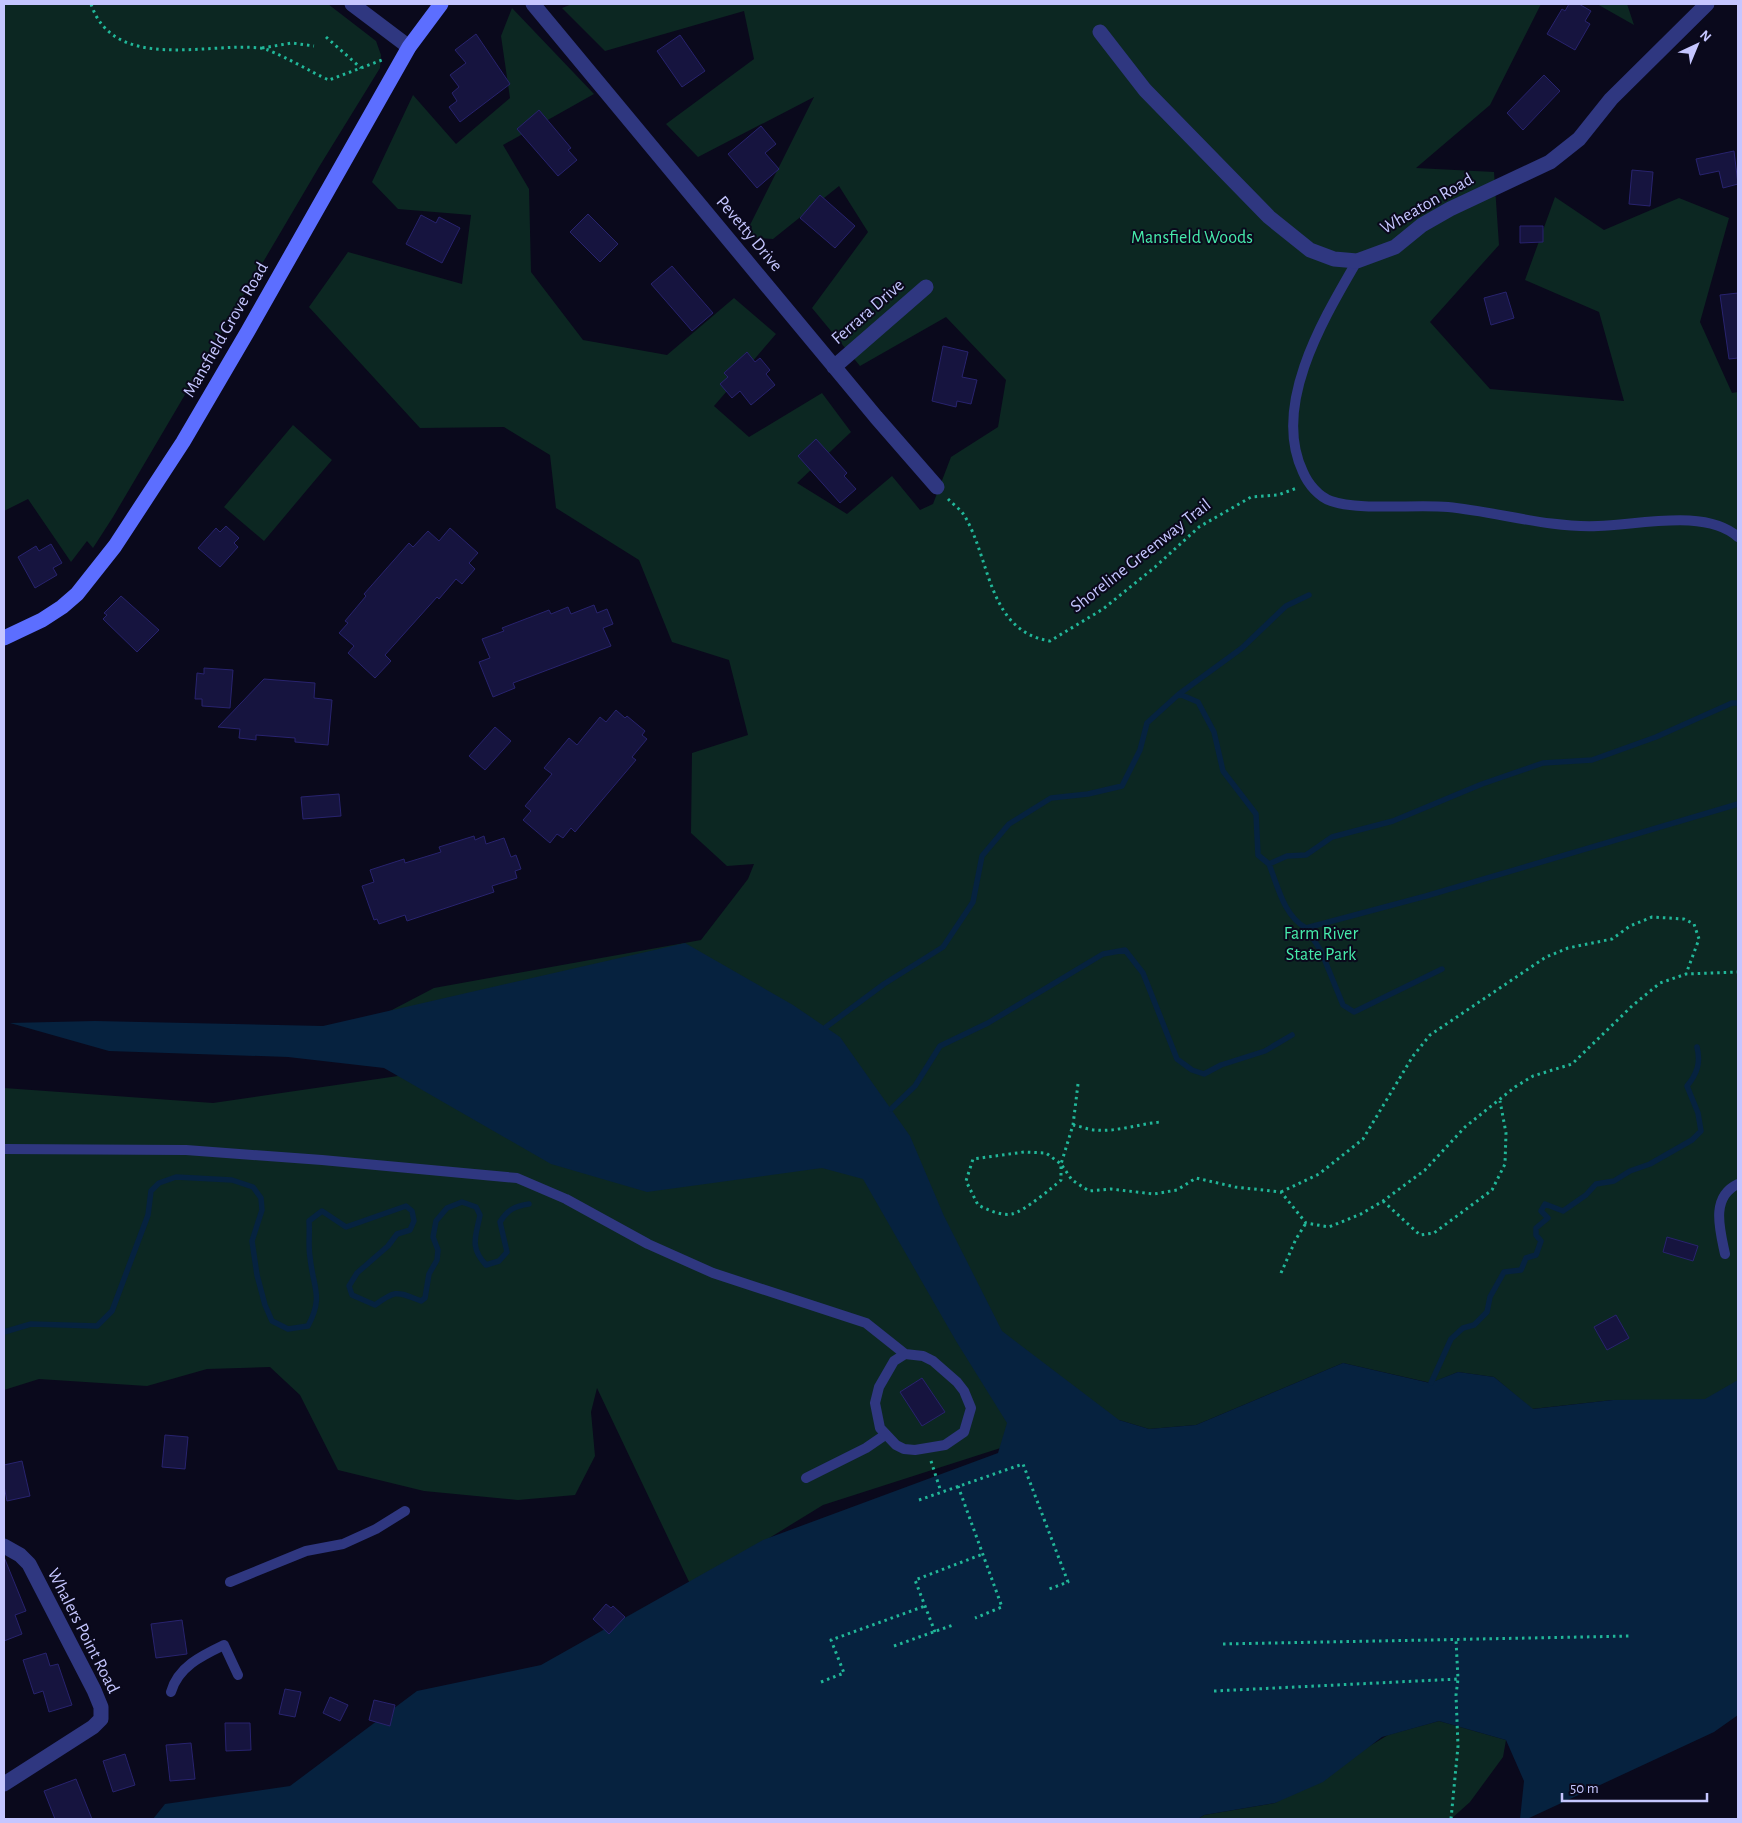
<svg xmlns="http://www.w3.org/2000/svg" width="1742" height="1823" font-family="'Alegreya Sans',sans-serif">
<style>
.green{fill:#0c2722}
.water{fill:#06223f}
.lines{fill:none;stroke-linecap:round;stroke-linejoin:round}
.stream{stroke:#06223f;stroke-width:5.5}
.building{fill:#16143f;stroke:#28236e}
.path{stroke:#21b799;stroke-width:3;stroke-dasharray:2.5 4;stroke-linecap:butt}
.lane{stroke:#2f3780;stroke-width:10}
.street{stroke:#2f3780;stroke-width:15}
.secondary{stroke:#5c6eff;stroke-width:15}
.labels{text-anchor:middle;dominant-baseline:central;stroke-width:4;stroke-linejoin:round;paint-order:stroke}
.street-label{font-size:18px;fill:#c5c6ff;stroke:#0a091c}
.park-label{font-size:18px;fill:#46eaaa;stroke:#0a091c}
</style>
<rect width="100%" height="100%" fill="#0a091c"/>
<!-- green -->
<path class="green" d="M4 4H328L376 41 381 55 380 68 319 167 113 517 93 548 87 541 71 562 28 499 4 511Z
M572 4H1541L1490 105 1416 168 1494 172 1499 245 1430 322 1490 389 1624 401 1599 312 1525 280 1555 197 1604 230 1679 198 1729 218 1700 322 1732 393 1738 392V1382L1704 1403 1613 1400 1532 1409 1494 1377 1458 1372 1431 1383 1343 1363 1196 1425 1149 1429 1119 1420 1013 1444 823 1505 691 1586 597 1388 591 1412 595 1456 575 1495 518 1500 424 1491 338 1470 300 1395 270 1367 207 1369 147 1386 39 1379 4 1390V1088L213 1103 398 1076 390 1011 434 988 701 940 748 879 754 864 727 866 691 833 692 753 748 735 729 660 672 642 639 560 556 508 550 455 504 427 420 428 309 307 348 252 462 284 471 215 398 209 372 182 413 95 456 144 510 98 501 36 512 8 594 94 503 145 529 189 531 272 583 340 667 355 734 298 776 334 714 406 749 437 822 393 851 432 797 483 847 514 892 476 920 510 933 504 951 457 998 427 1006 380 946 317 860 366 812 308 868 232 839 186 773 239 744 237 814 97 698 157 666 124 754 59 744 11 605 51 562 8Z
M1597 4H1627L1634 25Z
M293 425 332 460 264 541 224 507Z
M1439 1721 1506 1740 1503 1757 1470 1802 1451 1819H1198L1204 1815 1275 1803 1388 1735Z"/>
<!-- water -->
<path class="water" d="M685 943 793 1005 840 1037 910 1136 944 1216 1002 1331 1119 1420 1149 1429 1196 1425 1343 1363 1430 1383 1458 1372 1494 1377 1533 1409 1613 1400 1705 1399 1738 1380V1715L1714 1732 1527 1819H1520L1524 1781 1506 1740 1439 1721 1382 1737 1323 1782 1275 1803 1204 1815 1198 1819H153L165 1804 290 1786 417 1691 541 1665 763 1540 998 1453 1007 1423 956 1341 863 1179 822 1168 647 1192 551 1164 384 1068 288 1057 109 1051 10 1023 95 1021 323 1026Z"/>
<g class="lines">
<!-- stream -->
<path class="stream" d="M1179 694 1242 648 1286 606 1309 595
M1269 864C1278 887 1284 916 1306 928L1426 896 1738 804
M1306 928 1321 951 1343 1005 1354 1012 1442 969
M826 1027 884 984 943 947 973 902 982 856 1009 824 1051 798 1088 794 1122 786 1140 750 1147 723 1179 694 1198 702 1214 732 1223 771 1256 814 1258 855 1269 864 1287 856 1306 855 1332 837 1393 821 1482 784 1543 763 1592 760 1656 737 1732 703H1738
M891 1109 915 1086 940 1046 988 1023 1103 954 1125 950 1143 973 1177 1059 1192 1070 1204 1074 1221 1065 1265 1051 1292 1035
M4 1332 31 1324 97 1326 112 1311 148 1215 151 1191 159 1183 176 1177 232 1180 253 1187 261 1198 262 1210 252 1241 257 1275 265 1305 272 1321 288 1329 308 1326C324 1296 313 1288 310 1257 308 1246 310 1233 309 1221L322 1211 346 1227 406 1206 412 1211 414 1221 410 1230 397 1234 388 1246 357 1273 349 1286 352 1295 375 1305C397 1289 397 1292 421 1301L425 1298 429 1274 437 1260 438 1250 433 1237 436 1221 447 1208 462 1202 476 1207 480 1215C476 1236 469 1247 486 1265L499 1261 507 1252 500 1222C507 1210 515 1206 529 1204
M1431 1383 1451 1339 1463 1328 1474 1325 1487 1312 1490 1297 1504 1272 1521 1270 1526 1258 1536 1255 1541 1241 1536 1235V1228L1548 1218 1541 1211 1545 1204 1563 1211 1586 1195 1596 1184 1614 1181 1630 1171 1650 1164 1692 1140 1701 1131 1698 1113 1687 1086C1697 1074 1701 1063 1697 1047"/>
</g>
<!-- building -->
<path class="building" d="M1569 4H1579L1591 11 1585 21 1590 24 1575 50 1547 34 1562 9 1565 11Z
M476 34 510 84 460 122 449 107 457 101 452 93 459 87 450 75 466 63 455 50Z
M680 35 705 71 682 87 657 51Z
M1544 75 1560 91 1523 130 1507 113Z
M539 110 571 148 568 150 577 160 558 176 517 129Z
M761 126 776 144 765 153 779 169 757 188 728 154Z
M1734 151 1738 184 1723 188 1719 171 1700 175 1696 159Z
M1632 170 1653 172 1650 206 1629 204Z
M820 195 855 226 835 248 800 218Z
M588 214 618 244 600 262 570 232Z
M421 215 436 223 439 217 460 228 442 263 406 244Z
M1520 226H1543V242L1520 243Z
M672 266 713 313 692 331 651 284Z
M1506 292 1514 318 1491 325 1484 298Z
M1738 293V358L1729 359 1720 295Z
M943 346 968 352 962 377 977 380 971 404 957 401 956 407 932 401Z
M747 352 755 362 760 358 770 370 766 374 775 385 751 405 740 391 732 398 720 384 728 377 724 373Z
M816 439 847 473 844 476 856 489 840 503 798 456Z
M226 526 239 538 234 543 238 547 220 567 198 548 216 528 220 532Z
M450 528 478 553 469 563 475 569 462 584 456 579 439 599 437 597 385 655 391 661 375 678 348 653 354 646 339 633 348 623 345 621 366 596 364 594 409 543 413 547 428 531 439 541Z
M51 544 62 563 53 568 57 575 35 588 18 557 36 546 39 551Z
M121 596 159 630 137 652 103 619 107 615 104 613Z
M594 605 597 613 607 609 613 624 603 628 611 646 513 683 515 688 493 697 479 662 490 658 482 639 504 631 502 628 549 610 551 614 568 607 571 614Z
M204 668 233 670 230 708 202 706V699H195L197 673 204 674Z
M264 679 315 683 314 698 332 700 328 745 295 742V738L256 735V740L239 738 240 729 218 727Z
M616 710 625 718 627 716 645 731 642 735 647 739 632 757 636 760 575 832 571 828 563 838 557 834 550 843 523 820 531 811 525 806 552 774 544 768 569 738 577 745 600 717 606 722Z
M495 727 511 741 485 770 469 756Z
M339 794 341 816 303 819 301 797Z
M474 836 475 840 484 836 486 844 504 838 511 857 516 855 521 869 515 871 517 878 492 886 494 892 407 921 405 915 379 924 377 919 374 920 362 886 374 882 370 870 404 859 405 863 441 852 439 847Z
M1667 1237 1698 1246 1693 1261 1663 1252Z
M1616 1315 1629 1338 1607 1350 1594 1327Z
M922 1378 945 1412 922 1426 900 1392Z
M165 1435 188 1437 185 1469 162 1467Z
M22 1461 30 1496 7 1501 4 1486V1465Z
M4 1557 26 1611 15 1615 22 1634 4 1641Z
M606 1604 611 1608 613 1606 625 1617 609 1634 593 1619Z
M182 1620 187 1654 156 1658 151 1624Z
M46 1653 50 1666 58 1664 72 1705 49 1712 43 1691 34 1694 23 1660Z
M285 1689 301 1692 295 1717 279 1714Z
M330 1697 348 1705 340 1721 323 1713Z
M374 1700 395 1705 390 1726 369 1720Z
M225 1723H250L251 1750 226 1751Z
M191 1743 195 1779 170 1781 166 1745Z
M125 1754 135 1785 113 1792 103 1761Z
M76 1779 92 1819H55L44 1791Z"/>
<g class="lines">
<!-- path -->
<path class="path" d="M91 4C114 73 207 42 260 48 273 49 314 74 329 80L382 60
M326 37 361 68
M262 48 292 43 314 46
M948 499C953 504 960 509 964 515 991 559 987 631 1050 641L1103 609 1155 567 1199 527 1251 497 1278 495 1297 488
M1078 1084 1073 1125 1061 1164V1180C1052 1188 1023 1212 1012 1214 1001 1216 988 1210 978 1205L966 1181 973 1159 1024 1152 1046 1153 1061 1164 1072 1180 1089 1191 1111 1189 1154 1194 1177 1190 1196 1178 1235 1187 1281 1192 1306 1223 1329 1227 1361 1214 1383 1201 1425 1170 1465 1127 1515 1087 1533 1076 1572 1064 1632 1006 1660 983 1686 974 1738 972
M1073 1125C1080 1126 1088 1130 1096 1130 1116 1132 1139 1124 1160 1122
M1281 1192 1319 1174 1363 1139 1413 1056 1430 1035 1546 957 1568 948 1612 939 1630 926 1652 917 1684 919 1694 924 1699 939 1686 974
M1383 1201 1420 1235 1434 1233 1492 1190 1505 1164 1506 1133 1500 1101
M1281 1273 1296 1239 1306 1223
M931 1461 941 1492
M958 1486 1002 1607 975 1618
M919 1500 1023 1464 1068 1582 1049 1589
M935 1632 915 1580 983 1554
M1223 1644 1632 1636
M894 1646 953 1625
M821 1682 844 1673 831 1640 925 1606
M1214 1691 1458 1679 1456 1640
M1451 1819 1458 1746 1456 1695 1458 1679"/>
<!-- lane -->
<path class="lane" d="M1357 261C1324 318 1271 405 1303 472 1308 484 1319 497 1331 501 1359 511 1416 504 1448 507 1499 512 1547 528 1598 526 1638 525 1706 508 1738 537
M4 1149 186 1150 322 1160 517 1178 566 1199 648 1244 713 1273 866 1323 905 1354 923 1356 933 1361 957 1382 964 1391 971 1408 964 1432 945 1445 915 1450 904 1449 896 1445 880 1428 875 1403 879 1387 894 1361 905 1354
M1725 1254C1720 1230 1710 1197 1738 1184
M806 1478 866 1448 885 1435
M230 1582 306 1551 343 1544 376 1529 405 1511
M171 1692C178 1667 201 1656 224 1645L238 1675"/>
<!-- street -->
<path class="street" d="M352 4 409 47
M533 4 876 417 937 487
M1100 32 1145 90 1269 217 1310 250 1334 259 1357 261 1395 247 1422 225 1450 209 1550 162 1579 139 1611 99 1707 4
M834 367 926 287
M4 1546 20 1555 29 1564 94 1690 101 1707V1719L93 1727 4 1784"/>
<!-- secondary -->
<path class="secondary" d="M4 638 42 620 62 607 77 594 115 546 183 442 248 331 409 47 441 4"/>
</g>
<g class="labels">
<!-- street labels -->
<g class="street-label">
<text transform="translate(1427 204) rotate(-30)">Wheaton Road</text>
<text transform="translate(749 234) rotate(50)">Pevetty Drive</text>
<text transform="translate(868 312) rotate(-41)">Ferrara Drive</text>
<text transform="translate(226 330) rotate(-60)">Mansfield Grove Road</text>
<text transform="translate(1141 556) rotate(-38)">Shoreline Greenway Trail</text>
<text transform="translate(83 1631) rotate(63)">Whalers Point Road</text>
</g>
<!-- park labels -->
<g class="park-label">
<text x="1192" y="238">Mansfield Woods</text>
<text x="1321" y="934">Farm River<tspan x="1321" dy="21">State Park</tspan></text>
</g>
</g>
<!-- border -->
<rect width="1742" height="1823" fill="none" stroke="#c5c6ff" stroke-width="10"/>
<!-- north arrow -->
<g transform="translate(1697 45) rotate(44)" stroke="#0a091c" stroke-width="4" paint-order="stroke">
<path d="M0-4L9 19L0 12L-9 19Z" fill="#c5c6ff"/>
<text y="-8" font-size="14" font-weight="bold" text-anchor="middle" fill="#c5c6ff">N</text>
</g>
<!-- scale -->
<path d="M1562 1793v8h145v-8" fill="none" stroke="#c5c6ff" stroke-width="2.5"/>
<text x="1570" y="1793" font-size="15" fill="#c5c6ff" stroke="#0a091c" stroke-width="4" paint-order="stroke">50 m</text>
</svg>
